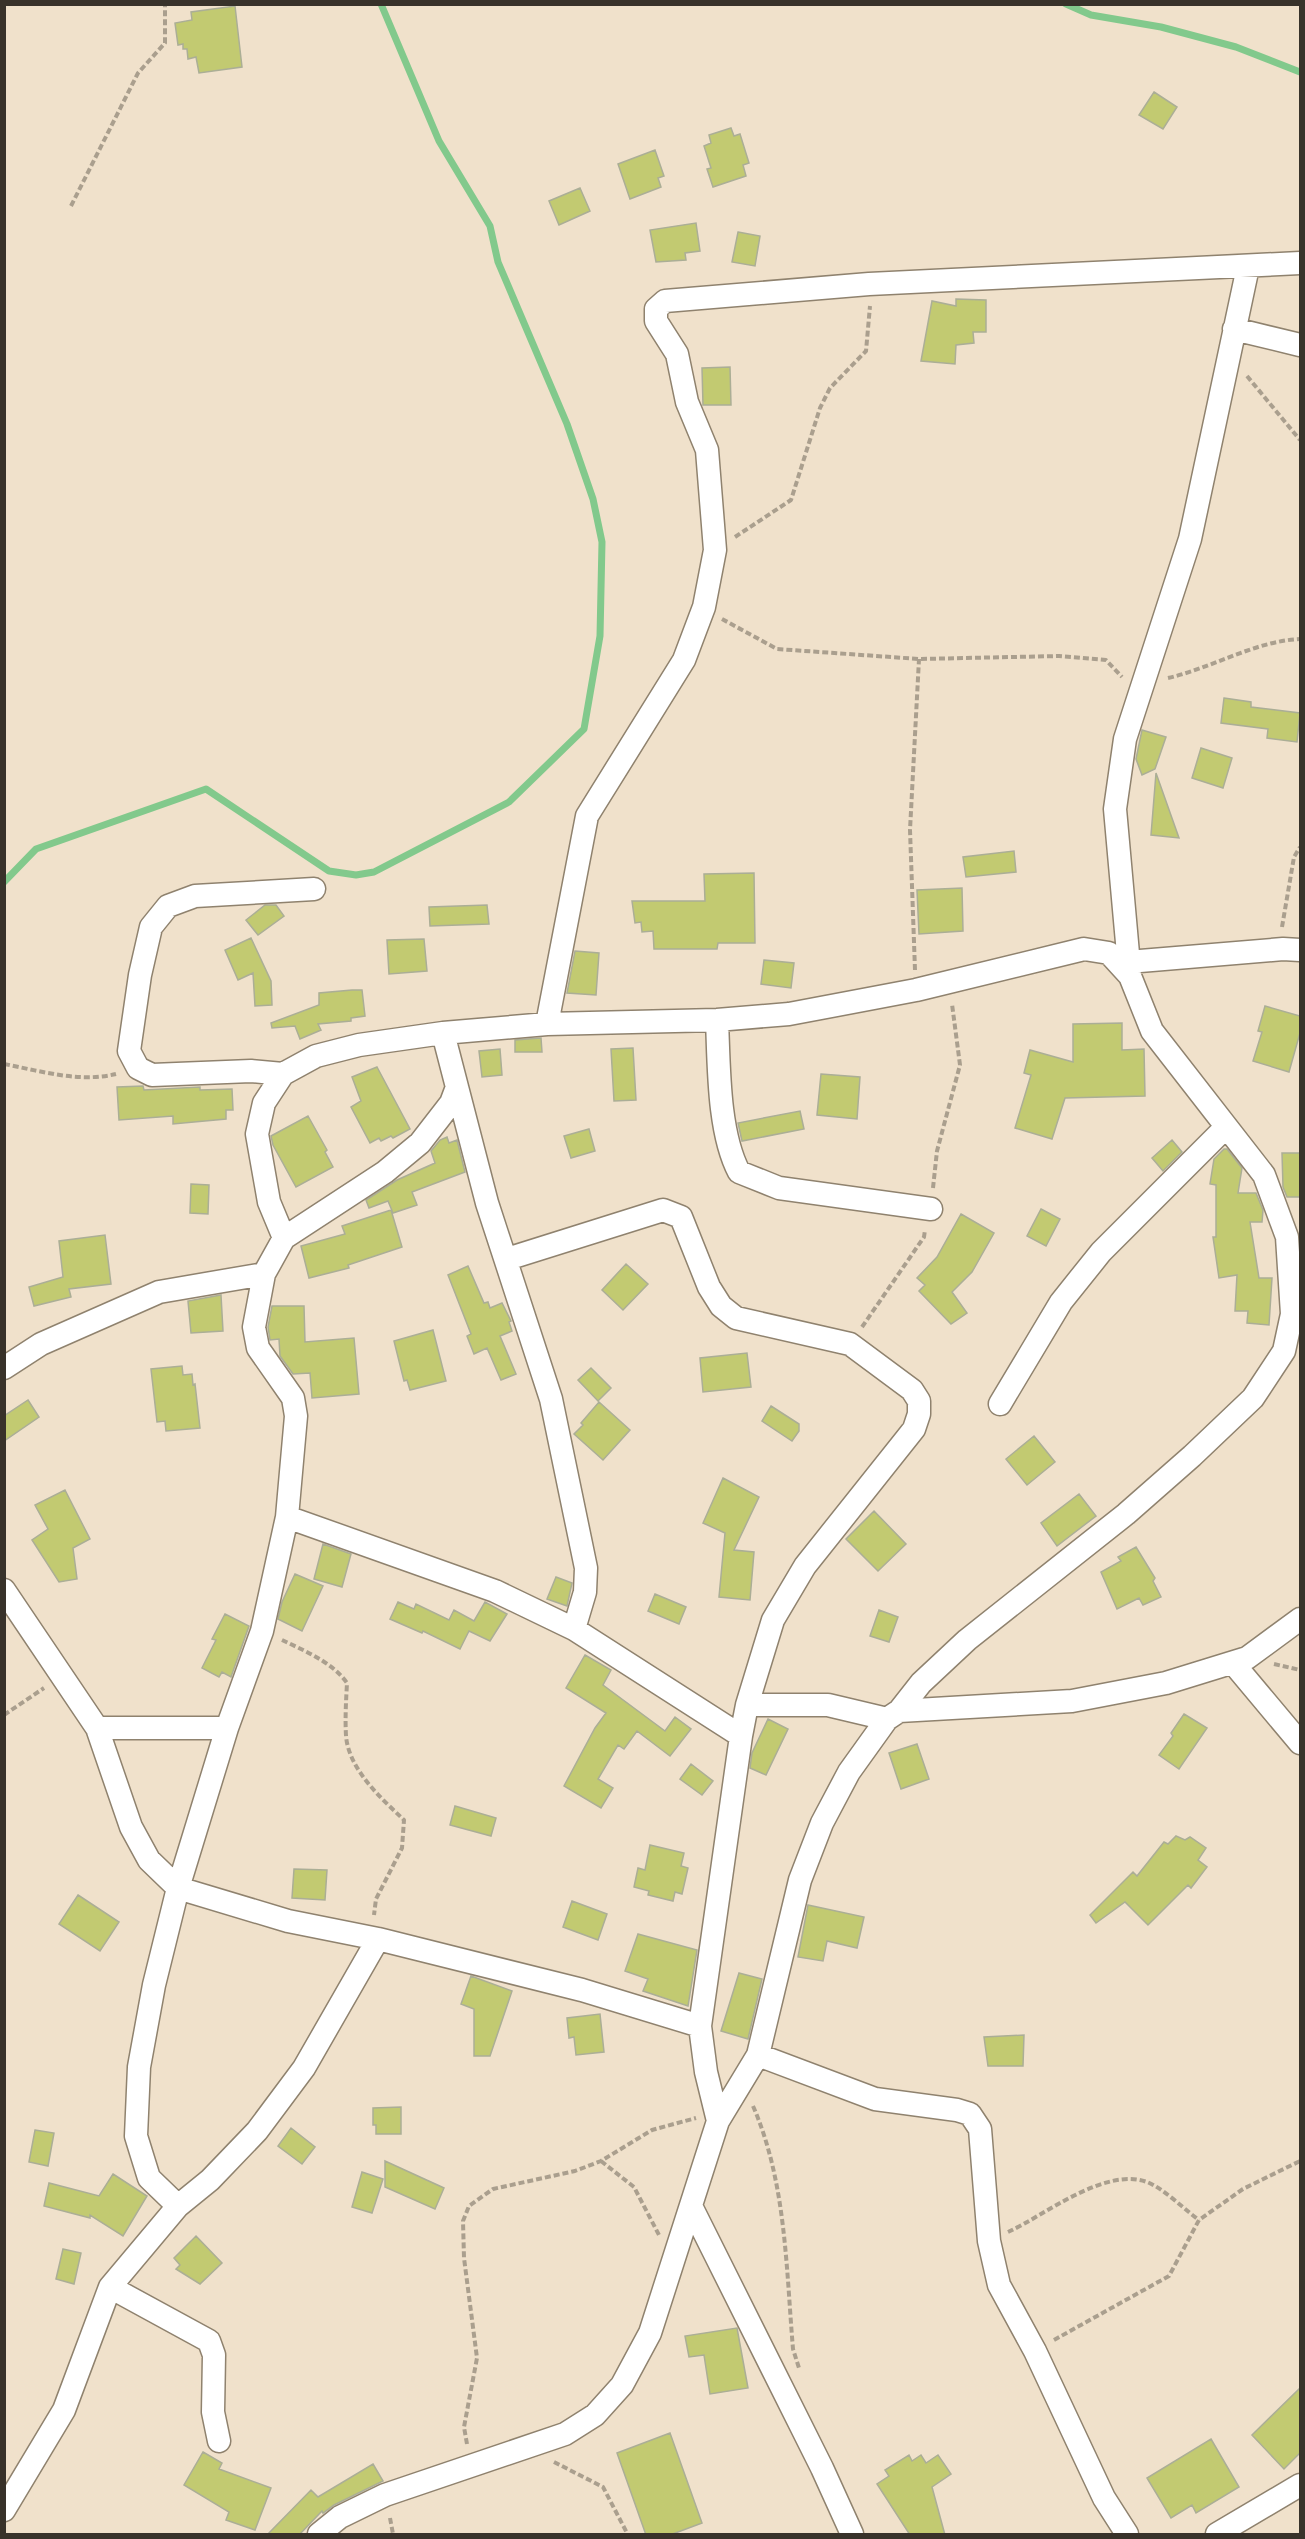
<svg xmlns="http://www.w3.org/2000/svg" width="1305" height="2539" font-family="'Fira Sans Condensed',sans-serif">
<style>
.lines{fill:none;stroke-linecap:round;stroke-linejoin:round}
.stream{stroke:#82c98c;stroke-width:7}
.building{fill:#c2ca71;stroke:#abae96;stroke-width:1.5}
.street-casing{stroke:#8f826e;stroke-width:25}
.path{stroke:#aa9f8e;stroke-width:4;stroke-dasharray:6 3;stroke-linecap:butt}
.street{stroke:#fff;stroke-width:22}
</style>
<rect width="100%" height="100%" fill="#f0e1cb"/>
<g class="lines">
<!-- stream -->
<path class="stream" d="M1066 4 1091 15 1161 27 1236 47 1300 72
M4 882 36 849 206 789 329 871 356 875 374 872 509 802 584 729 600 636 602 542 593 499 567 424 498 262 490 226 439 141 381 4"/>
</g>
<!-- building -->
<path class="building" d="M235 6 242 67 199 73 196 57 188 59 187 49H183V44L178 45 175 23 192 20 191 12Z
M1154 92 1177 107 1163 129 1139 115Z
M731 128 734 136 740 134 749 163 743 165 746 176 713 187 707 169 711 168 704 146 711 143 709 135Z
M655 150 664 176 658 178 661 187 630 199 618 164Z
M580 188 590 211 559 225 549 201Z
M696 223 700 251 685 253 686 260 656 262 650 230Z
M738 232 760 236 755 266 732 262Z
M956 299 986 300V332H973L974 343 956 345 955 364 921 361 932 301 956 306Z
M730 367 731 405H703L702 368Z
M1224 698 1251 702V707L1300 713 1297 742 1267 738 1268 729 1221 723Z
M1142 730 1166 737 1155 769 1142 775 1136 759Z
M1201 748 1232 758 1223 788 1192 778Z
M1156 773 1179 838 1151 835Z
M1014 851 1016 872 966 877 963 857Z
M754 873 755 943H718L717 949H654L653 931 642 932 641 922 635 923 632 901H705L704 874Z
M962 888 963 931 919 934 917 890Z
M265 905H276L284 916 258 935 246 920Z
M487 905 489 924 430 926 429 907Z
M251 938 271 981 272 1005 255 1006 253 973 238 980 225 950Z
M424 939 427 971 389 974 387 940Z
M575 951 599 953 596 995 567 993Z
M764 960 794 963 791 988 761 984Z
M352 990H362L365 1016 351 1018V1021L318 1024 321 1030 300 1039 295 1026 272 1028 271 1023 319 1005V993Z
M1265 1006 1300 1016V1033L1289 1072 1253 1061 1262 1032 1258 1031Z
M1122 1023V1050L1144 1049 1145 1096 1065 1098 1052 1139 1015 1128 1031 1075 1024 1073 1030 1050 1073 1062V1024Z
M541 1038 542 1052H515V1040Z
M633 1048 636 1100 614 1101 611 1049Z
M500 1049 502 1075 482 1077 479 1051Z
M377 1067 410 1129 393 1138 391 1136 381 1141 379 1138 370 1143 351 1107 361 1101 352 1077Z
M821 1074 860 1077 857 1119 817 1115Z
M143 1086 144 1090 200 1087V1090L232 1089 233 1110H226V1119L173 1124V1116L119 1120 117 1087Z
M800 1111 804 1129 742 1141 738 1123Z
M308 1116 327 1150 325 1152 333 1167 296 1187 273 1145 271 1136Z
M589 1129 595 1151 571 1158 564 1136Z
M447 1137 449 1143 457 1140 465 1172 412 1192 417 1205 393 1213 388 1201 369 1208 366 1200 397 1180 435 1163 431 1151 440 1140Z
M1172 1140 1182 1152 1163 1171 1152 1158Z
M1224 1149H1227L1242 1168 1238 1193H1256L1263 1210 1262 1222H1250L1259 1278H1272L1269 1325 1247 1323 1248 1311H1235L1237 1275 1219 1278 1213 1237H1216V1185L1210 1184 1214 1159Z
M1282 1153H1300V1197H1287L1283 1187Z
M191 1184 209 1185 208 1214 190 1213Z
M1041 1209 1060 1219 1046 1246 1027 1236Z
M391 1210 402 1247 348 1265 349 1268 309 1278 301 1246 345 1234 342 1226Z
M961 1214 994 1233 972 1272 952 1292 967 1313 951 1324 919 1291 925 1285 917 1278 937 1257Z
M105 1235 111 1284 69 1289 71 1297 34 1306 29 1287 63 1277 59 1241Z
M626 1264 648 1284 623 1310 602 1290Z
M468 1266 484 1303 488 1302 490 1308 502 1303 511 1321 509 1322 512 1331 500 1336 516 1374 501 1380 487 1348 474 1354 467 1336 471 1334 448 1275Z
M221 1295 223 1331 191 1333 188 1301Z
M272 1306H304L305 1342 354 1338 359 1394 312 1398 310 1373 293 1374 280 1356 279 1339 270 1340 268 1327Z
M433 1330 446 1381 410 1390 407 1380 404 1381 394 1341Z
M747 1353 751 1387 703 1392 700 1358Z
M182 1366 183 1375 192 1374 193 1385 195 1384 200 1428 166 1431 165 1421 157 1422 151 1369Z
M591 1368 611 1388 598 1401 578 1380Z
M28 1400 39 1417 4 1441V1416Z
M599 1402 630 1430 603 1460 574 1434 583 1425 581 1423Z
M771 1406 799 1424V1431L792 1441 762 1421Z
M1034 1436 1055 1462 1027 1485 1006 1459Z
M723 1478 759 1497 734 1550 754 1552 750 1600 719 1597 725 1533 703 1523Z
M65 1490 90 1539 73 1548 77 1579 59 1582 32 1540 48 1529 35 1505Z
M1079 1494 1096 1516 1057 1546 1041 1523Z
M874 1511 906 1544 878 1571 846 1539Z
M323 1544 351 1554 342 1587 314 1579Z
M1136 1547 1155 1578 1153 1581 1161 1597 1143 1605 1139 1598 1117 1609 1101 1572 1121 1561 1118 1557Z
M295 1574 323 1586 302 1631 278 1619 282 1602Z
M556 1577 572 1583 567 1606 547 1599Z
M655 1594 686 1607 679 1624 648 1611Z
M398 1602 414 1609 416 1604 449 1620 454 1610 474 1621 485 1602 507 1614 490 1641 469 1631 460 1649 423 1631 422 1633 390 1619Z
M879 1610 898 1617 889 1642 870 1636Z
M225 1614 249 1626 231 1677 222 1672 219 1677 202 1668 216 1640 212 1639Z
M585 1655 611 1670 603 1685 665 1731 675 1717 691 1729 670 1756 637 1731 624 1749 618 1745 598 1779 613 1788 601 1808 564 1786 595 1728 606 1713 566 1688Z
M1184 1714 1207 1728 1179 1769 1159 1755 1173 1736 1171 1733Z
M768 1719 788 1729 766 1775 750 1768 752 1753Z
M917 1744 929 1779 901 1789 889 1753Z
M691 1764 713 1781 702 1795 680 1779Z
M455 1806 496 1818 491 1836 450 1825Z
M1176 1836 1185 1840 1190 1837 1206 1848 1198 1860 1207 1867 1191 1888 1188 1885 1148 1925 1125 1902 1096 1923 1090 1915 1133 1872 1137 1876 1164 1842 1168 1844Z
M650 1845 684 1853 681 1866 688 1868 682 1894 675 1892 673 1901 648 1895 649 1891 634 1887 638 1868 645 1870Z
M294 1869 327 1870 325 1900 292 1898Z
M78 1895 119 1922 100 1951 59 1924Z
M572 1901 607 1914 598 1940 563 1927Z
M808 1905 864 1917 857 1948 827 1941 823 1961 798 1957Z
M638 1934 697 1950 688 2006 643 1991 648 1979 625 1971Z
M739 1973 762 1979 748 2039 721 2031Z
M471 1976 512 1991 490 2056H474V2009L461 2004Z
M600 2014 604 2052 576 2055 574 2037 569 2038 567 2018Z
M1024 2035 1023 2066H988L984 2037Z
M401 2107V2134H376V2125H373V2108Z
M291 2128 315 2147 302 2164 278 2146Z
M35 2130 54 2133 48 2166 29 2162Z
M385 2161 444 2188 435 2209 385 2187Z
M362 2172 383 2179 372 2213 352 2207Z
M113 2174 147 2196 123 2236 90 2215V2218L44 2206 49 2183 99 2196Z
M196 2236 222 2263 200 2284 176 2269 180 2265 174 2258Z
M63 2249 81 2253 74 2284 56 2279Z
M737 2328 748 2388 710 2394 704 2355 689 2357 685 2336Z
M1300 2388V2453L1284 2469 1252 2435Z
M670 2433 702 2523 670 2535H646L617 2453Z
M1211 2439 1239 2487 1196 2513 1192 2505 1171 2518 1147 2478Z
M203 2452 222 2463 219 2469 271 2488 255 2530 226 2520 229 2512 184 2485Z
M909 2455 912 2461 921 2455 926 2463 938 2455 951 2474 932 2487 945 2535H910L877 2484 889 2476 885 2470Z
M373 2464 383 2481 334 2505 323 2513 322 2511 299 2535H267L311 2490 318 2497Z"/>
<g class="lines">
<defs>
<path id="street" d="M1234 329 1300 345
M1128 962 1283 949 1300 950
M717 1020C719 1066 718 1132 739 1172L779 1188 931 1209
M547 1024 587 816 684 660 704 607 715 550 707 450 687 402 677 354 656 321V309L665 301 869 284 1300 263
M443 1033 487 1203 551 1399 586 1568 585 1592 574 1629
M283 1074 251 1071 152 1075 138 1068 129 1051 140 975 151 927 168 906 195 896 314 889
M284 1238 269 1202 257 1134 264 1103 283 1074 316 1056 359 1045 443 1033 547 1024 717 1020 789 1014 916 990 1084 949 1109 953 1130 976
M507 1259 663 1210 681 1217 709 1287 721 1306 736 1318 850 1344 912 1390 919 1401V1414L914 1429 805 1566 773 1620 747 1705 741 1736 700 2026 706 2072 718 2121
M4 1368 41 1344 159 1292 264 1274 284 1238 385 1172 420 1143 451 1103 457 1087
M1000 1404 1061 1302 1101 1252 1226 1127
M287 1517 495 1591 574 1629 741 1736
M4 1590 97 1728 131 1827 149 1860 178 1888 288 1921 378 1939 582 1990 700 2026
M1233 1663 1300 1743
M747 1705H828L887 1719
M899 1711 921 1683 967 1640 1126 1514 1192 1456 1253 1398 1284 1351 1292 1314 1287 1237 1264 1175 1152 1031 1130 976 1115 809 1125 739 1190 539 1248 267
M97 1728H227
M758 2055 875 2099 957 2110 970 2114 980 2129 989 2241 999 2285 1035 2351 1104 2498 1127 2534
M178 2206 149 2178 136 2136 139 2067 154 1985 178 1888 227 1728 262 1631 287 1517 296 1416 293 1398 258 1348 254 1327 264 1274
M691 2206 822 2468 852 2534
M110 2287 209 2341 214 2355 213 2412 219 2441
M4 2510 64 2410 110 2287 178 2206 210 2180 257 2131 304 2068 378 1939
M319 2534 340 2517 385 2495 565 2434 595 2415 622 2385 650 2333 718 2121 758 2055 800 1880 822 1823 849 1772 887 1719 899 1711 1072 1701 1166 1683 1247 1658 1300 1619
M1217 2534 1300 2485"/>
</defs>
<!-- street casing -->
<use href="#street" class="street-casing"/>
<!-- path -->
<path class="path" d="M71 206 138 73 165 43V4
M1247 376 1300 440
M735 537 791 500 820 408 830 388 866 351 870 306
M722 619 777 649 919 659 1059 656 1106 660 1122 677
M1168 678C1212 668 1255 641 1300 639
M1282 927 1294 857 1300 847
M915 970 910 830 919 659
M4 1064C41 1071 79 1083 116 1074
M933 1188 937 1151 960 1065 952 1004
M862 1327 924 1237 925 1230
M282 1640C305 1651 332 1662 347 1683 346 1701 345 1718 346 1736 349 1770 381 1798 404 1820L402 1848 376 1899 374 1915
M1274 1664 1300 1670
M4 1715 44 1688
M753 2106C786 2182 786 2266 793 2349L799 2368
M601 2161 634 2187 659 2235
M1008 2232C1047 2214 1104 2167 1147 2182 1163 2188 1185 2210 1199 2220
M1054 2340 1169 2276 1199 2220 1243 2189 1300 2161
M467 2444 464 2427 477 2358 464 2258 463 2221 469 2206 493 2189 575 2171 601 2161 652 2130 696 2118
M554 2462 603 2487 627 2533
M390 2518 393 2534"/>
<!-- street -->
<use href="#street" class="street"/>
</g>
<!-- border -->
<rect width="1305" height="2539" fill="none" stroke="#38322a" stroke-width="12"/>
</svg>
